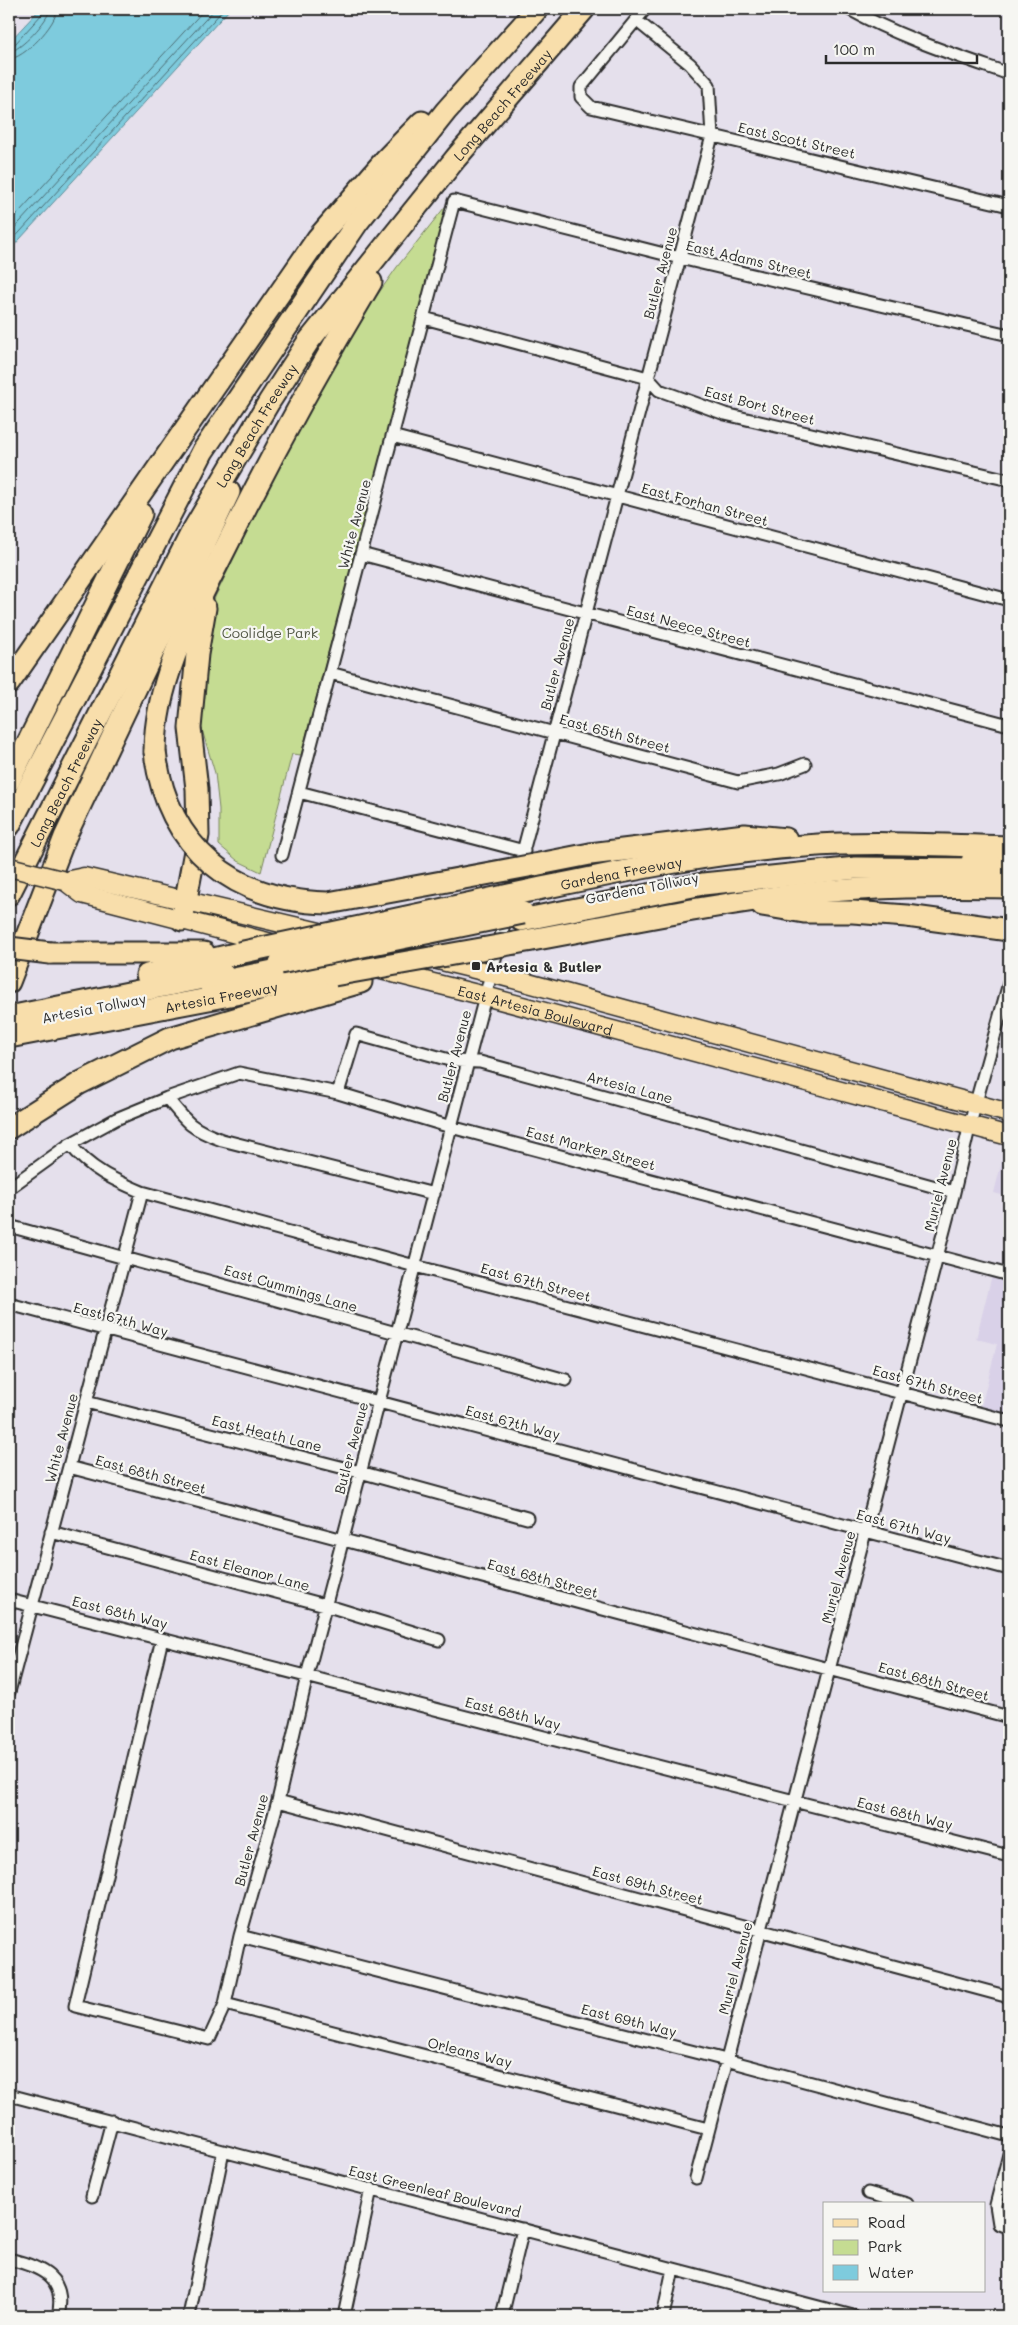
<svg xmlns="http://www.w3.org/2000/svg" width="1018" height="2325" font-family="Mali,sans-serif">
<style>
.built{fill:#d9d1e8}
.green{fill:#c5dc92;stroke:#78845e}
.water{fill:#7ecbdd;stroke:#5d8b96}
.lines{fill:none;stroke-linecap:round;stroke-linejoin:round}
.shore{stroke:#4c6b72;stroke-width:1}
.street-casing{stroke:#2b2b2b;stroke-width:15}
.primary-casing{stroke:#2b2b2b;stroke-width:21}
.highway-casing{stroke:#2b2b2b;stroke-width:25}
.street{stroke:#f6f6f2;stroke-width:11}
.primary{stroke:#f8deab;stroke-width:18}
.highway{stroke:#f8deab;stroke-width:21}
.primary-bridge-casing{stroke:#2b2b2b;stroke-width:21;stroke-linecap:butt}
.highway-bridge-casing{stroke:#2b2b2b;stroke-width:25;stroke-linecap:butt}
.primary-bridge{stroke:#f8deab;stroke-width:18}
.highway-bridge{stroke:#f8deab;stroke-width:21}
.poi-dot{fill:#2b2b2b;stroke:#f6f6f2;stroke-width:2}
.labels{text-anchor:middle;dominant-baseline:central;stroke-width:4.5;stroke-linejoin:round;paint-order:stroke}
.street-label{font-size:14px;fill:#2b2b2b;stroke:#f6f6f2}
.park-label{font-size:14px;fill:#525745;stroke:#f6f6f2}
.poi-label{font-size:14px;font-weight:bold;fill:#2b2b2b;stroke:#f6f6f2;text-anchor:start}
</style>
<rect width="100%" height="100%" fill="#e5e0ec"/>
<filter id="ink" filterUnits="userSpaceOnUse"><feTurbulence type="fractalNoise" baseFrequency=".02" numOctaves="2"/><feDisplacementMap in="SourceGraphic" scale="10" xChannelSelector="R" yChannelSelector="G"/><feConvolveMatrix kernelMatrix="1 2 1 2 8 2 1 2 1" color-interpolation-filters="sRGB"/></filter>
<g filter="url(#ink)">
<!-- built -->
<path class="built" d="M1004 1153 1009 1154V1197L994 1193Z
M992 1275 1009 1279V1414L981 1407 997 1344 976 1339Z"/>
<!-- green -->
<path class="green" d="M448 203 301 755 292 754 261 872 238 861 219 845V809L215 773 196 710 198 663 215 597 315 392 366 311 397 267Z"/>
<!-- water -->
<path class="water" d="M40 9H230L9 251V42Z"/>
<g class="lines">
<!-- shore -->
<path class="shore" d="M9 45 15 44 42 14 43 9
M9 52C20 51 49 20 50 9
M9 59C24 59 57 24 57 9
M9 223 205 9
M9 234 215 9
M9 244 224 9"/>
<defs>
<path id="street" d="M645 9 581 87V97L591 107 1009 206
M849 9C899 37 955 55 1009 74
M424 318 648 378 659 390 725 414 1009 480
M392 436 1009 600
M361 554 1009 725
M330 673 738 782 779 774 805 764
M299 792 524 851
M282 855 454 201 680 258 1009 335
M511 897 712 136 709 85 690 64 636 20
M338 1093 356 1034 453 1061 480 1062 954 1192
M167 1098C187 1123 191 1129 222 1140L434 1194
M70 1144C89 1169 114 1180 142 1192L415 1266 1009 1421
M9 1188 70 1144 116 1119 167 1098 239 1073 338 1093 451 1127 1009 1275
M9 1226 566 1380
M9 1304 1009 1569
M86 1402 360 1472 527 1518
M69 1467 1009 1717
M51 1532 325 1605 439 1640
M9 1600 1009 1856
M162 1639 75 2006 209 2039 225 2004 240 1936 278 1801 307 1676 507 913
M9 1692 142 1192
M278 1801 1009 1997
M240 1936 726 2060 1009 2136
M225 2004 708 2129
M9 2095 853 2316
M1009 2154 996 2205 999 2224 1009 2228
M696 2178 954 1192 970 1124 1009 983
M868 2193 907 2204
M92 2196 112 2121
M9 2259C42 2267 67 2278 58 2316
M189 2316 223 2152
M344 2316 371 2189
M502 2316 523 2229
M663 2316 673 2269"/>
<g id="primary">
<path d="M65 881 82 894 279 945"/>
<path d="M65 881 84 877 328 934"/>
<path d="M372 944 491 973 1009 1113"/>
<path id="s1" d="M321 955 485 996 1009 1136"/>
</g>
<g id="highway">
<path d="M9 683 318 238 386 159 422 122"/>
<path d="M155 752C155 677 196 607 229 541 273 452 320 367 371 282"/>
<path d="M9 781 141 514"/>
<path d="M9 826 203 451 357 223 446 111 537 9"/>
<path d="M972 861 1009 864"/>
<path d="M534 865 590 854 745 835 786 839"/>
<path id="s2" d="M528 891C620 872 711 852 805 846 872 841 942 845 1009 847"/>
<path id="s3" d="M9 894 192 532 269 402 308 342 456 158 584 9"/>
<path d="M762 905 804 912H853L907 916 1009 930"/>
<path d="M182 920 198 835 197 789 190 728 197 654 205 608"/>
<path d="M521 920 703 884 856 868 982 869 1009 886"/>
<path d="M515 943C610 926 705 905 802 894 871 886 940 886 1009 887"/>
<path d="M50 953H204"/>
<path d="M147 975 239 953"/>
<path d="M9 982 65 837 229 492"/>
<path d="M210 984 297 966"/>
<path d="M9 1017 223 974"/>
<path id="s4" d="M9 1037 334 975"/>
<path d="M9 1128 80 1083 170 1038 361 982"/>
</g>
</defs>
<!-- street casing -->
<use href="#street" class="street-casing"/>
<!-- primary casing -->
<use href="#primary" class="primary-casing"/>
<!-- highway casing -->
<use href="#highway" class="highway-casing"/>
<!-- street -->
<use href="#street" class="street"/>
<!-- primary -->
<use href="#primary" class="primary"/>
<!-- highway -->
<use href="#highway" class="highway"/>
<defs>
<path id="primary-bridge" d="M9 867 65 881"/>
<path id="highway-bridge" d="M155 752C167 848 234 901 328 903L534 865
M9 948 50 953
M239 953 528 891
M280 963 523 913
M334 975 515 943"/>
</defs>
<!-- primary-bridge casing -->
<use href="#primary-bridge" class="primary-bridge-casing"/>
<!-- highway-bridge casing -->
<use href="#highway-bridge" class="highway-bridge-casing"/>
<!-- primary-bridge -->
<use href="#primary-bridge" class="primary-bridge"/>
<!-- highway-bridge -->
<use href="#highway-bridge" class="highway-bridge"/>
</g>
</g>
<!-- markers -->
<rect class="poi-dot" x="471" y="961" width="10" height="10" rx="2.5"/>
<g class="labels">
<!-- street labels -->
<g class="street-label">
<text stroke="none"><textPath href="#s3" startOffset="935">Long Beach Freeway</textPath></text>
<text transform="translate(797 140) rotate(13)">East Scott Street</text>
<text transform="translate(749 259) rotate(13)">East Adams Street</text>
<text transform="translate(660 273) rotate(-75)">Butler Avenue</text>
<text transform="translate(760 405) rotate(15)">East Bort Street</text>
<text stroke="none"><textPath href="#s3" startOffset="530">Long Beach Freeway</textPath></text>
<text transform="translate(705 504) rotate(15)">East Forhan Street</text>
<text transform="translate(354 524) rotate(-75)">White Avenue</text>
<text transform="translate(689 626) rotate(15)">East Neece Street</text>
<text transform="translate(557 664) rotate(-75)">Butler Avenue</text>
<text transform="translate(615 733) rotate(15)">East 65th Street</text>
<text stroke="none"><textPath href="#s3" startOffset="125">Long Beach Freeway</textPath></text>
<text stroke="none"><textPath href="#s2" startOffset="95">Gardena Freeway</textPath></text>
<text transform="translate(642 888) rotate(-11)">Gardena Tollway</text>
<text stroke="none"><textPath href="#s4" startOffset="216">Artesia Freeway</textPath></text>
<text transform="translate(94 1008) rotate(-11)">Artesia Tollway</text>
<text stroke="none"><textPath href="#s1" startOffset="221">East Artesia Boulevard</textPath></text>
<text transform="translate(454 1056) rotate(-75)">Butler Avenue</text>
<text transform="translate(630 1087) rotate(15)">Artesia Lane</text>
<text transform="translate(591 1148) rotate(15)">East Marker Street</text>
<text transform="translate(940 1185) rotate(-76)">Muriel Avenue</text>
<text transform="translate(536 1282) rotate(15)">East 67th Street</text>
<text transform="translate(291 1288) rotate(16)">East Cummings Lane</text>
<text transform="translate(121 1319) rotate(15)">East 67th Way</text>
<text transform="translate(928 1384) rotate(15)">East 67th Street</text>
<text transform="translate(513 1422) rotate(15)">East 67th Way</text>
<text transform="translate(267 1433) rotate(14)">East Heath Lane</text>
<text transform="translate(61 1438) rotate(-75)">White Avenue</text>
<text transform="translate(351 1448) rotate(-75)">Butler Avenue</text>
<text transform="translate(151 1474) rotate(15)">East 68th Street</text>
<text transform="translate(904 1526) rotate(15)">East 67th Way</text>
<text transform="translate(250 1570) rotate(15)">East Eleanor Lane</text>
<text transform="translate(838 1577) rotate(-75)">Muriel Avenue</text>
<text transform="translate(543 1578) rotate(15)">East 68th Street</text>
<text transform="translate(120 1612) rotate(14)">East 68th Way</text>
<text transform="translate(934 1681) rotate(15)">East 68th Street</text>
<text transform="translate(513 1713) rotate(14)">East 68th Way</text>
<text transform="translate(905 1813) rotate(14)">East 68th Way</text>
<text transform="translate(251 1840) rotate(-75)">Butler Avenue</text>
<text transform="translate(648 1885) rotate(15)">East 69th Street</text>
<text transform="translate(735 1968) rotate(-75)">Muriel Avenue</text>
<text transform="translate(629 2020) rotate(14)">East 69th Way</text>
<text transform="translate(470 2052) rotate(14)">Orleans Way</text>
<text transform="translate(435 2191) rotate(14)">East Greenleaf Boulevard</text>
</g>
<!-- park labels -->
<g class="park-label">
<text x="270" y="632">Coolidge Park</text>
</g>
<!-- poi labels -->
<g class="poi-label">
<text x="486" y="966">Artesia &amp; Butler</text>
</g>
</g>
<!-- margin -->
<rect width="1018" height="2325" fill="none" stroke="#f6f6f2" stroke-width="30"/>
<rect x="15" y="15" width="988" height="2295" fill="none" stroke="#2b2b2b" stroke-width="2" filter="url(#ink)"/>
<!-- legend -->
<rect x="823" y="2202" width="162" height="90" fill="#f6f6f2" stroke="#a5a5a2"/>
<rect x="833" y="2219" width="25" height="8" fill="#f8deab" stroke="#a5a5a2"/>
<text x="868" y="2228" font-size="15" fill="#2b2b2b">Road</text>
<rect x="833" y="2240" width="25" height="15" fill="#c5dc92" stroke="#a5a5a2"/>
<text x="868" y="2252" font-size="15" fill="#2b2b2b">Park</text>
<rect x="833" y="2265" width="25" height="15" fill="#7ecbdd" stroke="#a5a5a2"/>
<text x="868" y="2278" font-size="15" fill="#2b2b2b">Water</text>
<!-- scale -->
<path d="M826 55v8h151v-8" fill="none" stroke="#2b2b2b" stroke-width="2.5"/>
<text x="833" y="55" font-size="15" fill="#2b2b2b" stroke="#f6f6f2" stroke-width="4" paint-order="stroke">100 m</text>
</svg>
